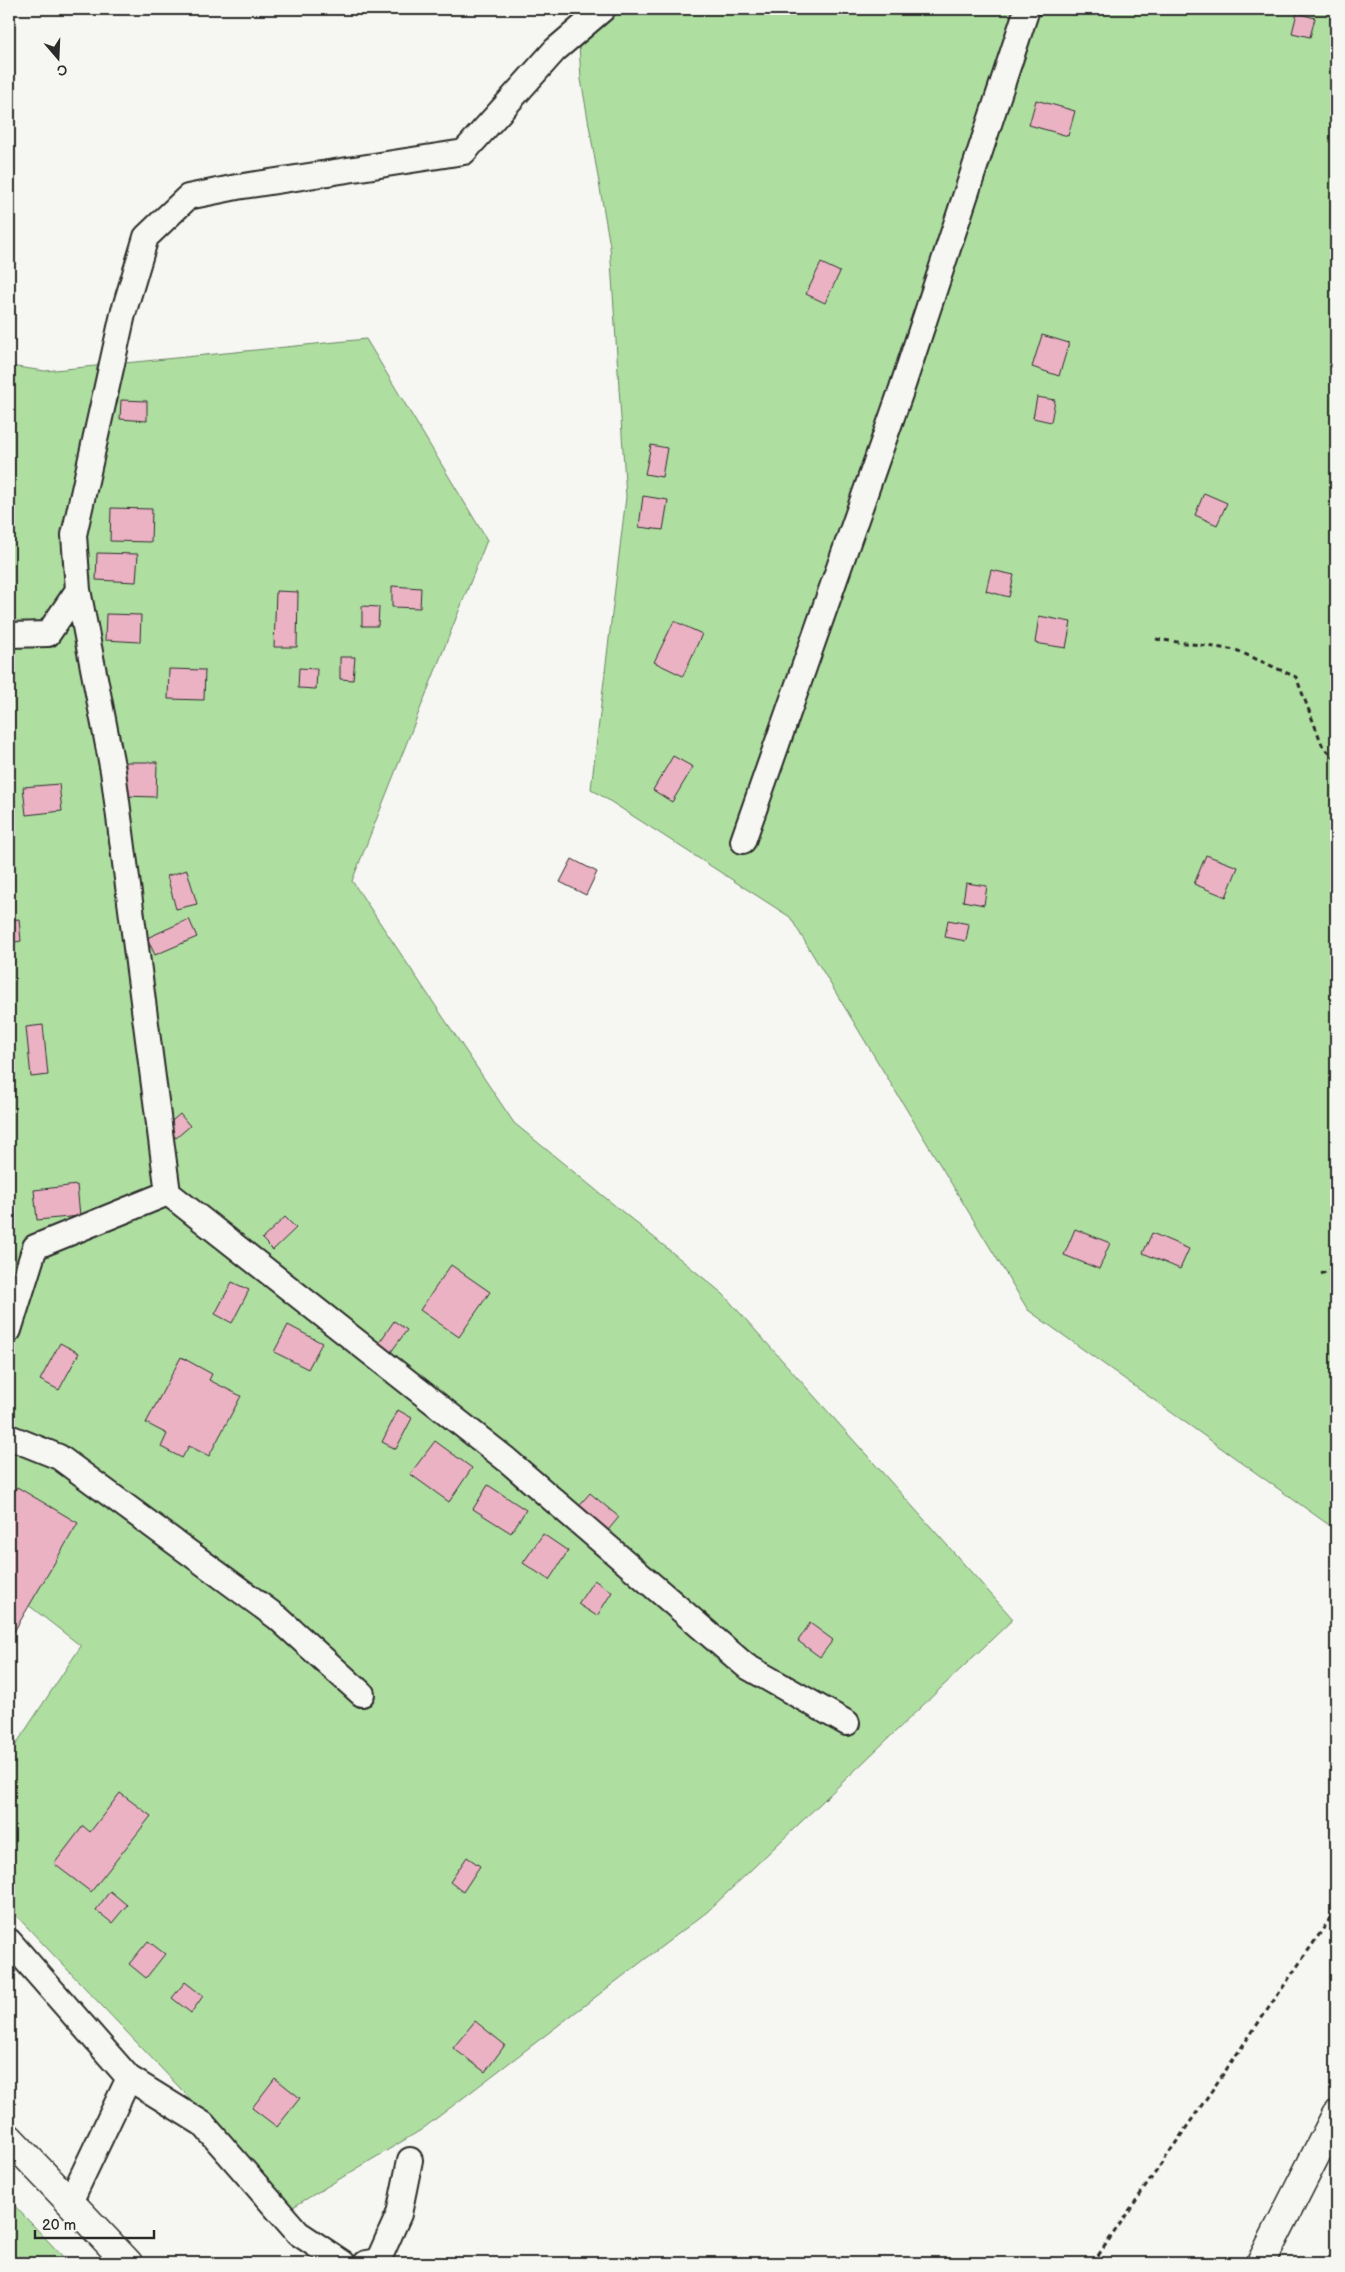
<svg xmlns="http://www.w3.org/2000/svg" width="1345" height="2272" font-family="'Balsamiq Sans',sans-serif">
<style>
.green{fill:#aedfa0;stroke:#6c8566}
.building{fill:#ebb2c4;stroke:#2b2b2b}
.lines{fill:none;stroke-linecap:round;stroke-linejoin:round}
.lane-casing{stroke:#2b2b2b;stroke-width:28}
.street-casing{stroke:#2b2b2b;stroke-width:31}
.secondary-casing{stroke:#2b2b2b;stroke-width:31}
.path{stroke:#2b2b2b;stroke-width:3;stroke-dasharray:5 4;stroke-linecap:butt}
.lane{stroke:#f6f6f2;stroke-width:24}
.street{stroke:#f6f6f2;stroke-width:28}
.secondary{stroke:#f6f6f2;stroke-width:28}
</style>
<rect width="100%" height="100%" fill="#f6f6f2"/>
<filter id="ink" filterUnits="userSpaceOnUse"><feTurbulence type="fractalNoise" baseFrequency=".02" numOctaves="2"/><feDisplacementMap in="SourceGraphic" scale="10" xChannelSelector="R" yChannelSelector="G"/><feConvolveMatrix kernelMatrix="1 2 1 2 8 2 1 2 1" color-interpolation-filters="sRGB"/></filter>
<g filter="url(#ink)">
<!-- green -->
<path class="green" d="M577 9H1336V1530L1028 1310 790 917 591 789 626 497 610 246 581 79Z
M366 339 487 540 352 881 514 1123 723 1294 1013 1619 707 1912 421 2130 293 2207 9 1908V1755L81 1646 9 1590V366L45 371Z
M9 2200 69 2263H9Z"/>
<!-- building -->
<path class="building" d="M1297 13 1315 18 1310 37 1292 33Z
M1036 100 1075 111 1068 136 1029 125Z
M821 263 840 272 825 303 806 294Z
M1042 335 1069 343 1059 376 1032 367Z
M1037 397 1055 400 1051 422 1033 418Z
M121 400 147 401V421L120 419Z
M651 445 667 448 662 477 645 474Z
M1204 493 1227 503 1217 525 1195 515Z
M643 496 668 500 663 530 639 527Z
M111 508 152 509 151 542 110 541Z
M97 553 138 554 136 582 96 580Z
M991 570 1014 575 1009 597 986 591Z
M392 586 421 588 420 608 392 607Z
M276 591 298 592 297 647H274Z
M362 606 379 607 378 626H362Z
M106 614 141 615 140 642 105 640Z
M1039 616 1071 622 1066 648 1035 643Z
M674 621 702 634 683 676 654 662Z
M340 657H355L353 680 340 679Z
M299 668 317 669 316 689 298 688Z
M169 669 205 670 204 700 168 699Z
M673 756 693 767 672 802 653 790Z
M126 762H157L156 797 124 796Z
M59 784 62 811 26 815 23 787Z
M1206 855 1238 867 1226 897 1194 884Z
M572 859 597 872 586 895 560 882Z
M187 870 197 904 176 909 167 876Z
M966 883 987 886 984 905 963 901Z
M19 919 21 941 9 943V920Z
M189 919 197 937 155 955 147 938Z
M948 920 969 924 966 941 945 937Z
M43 1025 48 1075 31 1077 26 1027Z
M180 1114 190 1126 176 1138 166 1126Z
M77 1185 80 1216 37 1220 34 1190Z
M285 1217 296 1228 273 1250 262 1239Z
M1075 1229 1110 1243 1099 1269 1064 1255Z
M1152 1233 1189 1249 1180 1269 1143 1253Z
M451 1265 490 1292 459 1337 420 1310Z
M232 1282 249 1290 232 1323 215 1314Z
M394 1321 407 1330 391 1352 379 1343Z
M288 1325 322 1343 308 1369 274 1352Z
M60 1343 79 1353 59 1390 40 1380Z
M181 1357 212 1374 209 1380 241 1396 209 1456 189 1446 182 1458 161 1447 167 1434 146 1423Z
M398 1410 412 1418 396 1449 382 1442Z
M435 1441 472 1468 449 1502 410 1474Z
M488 1485 526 1510 511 1533 473 1509Z
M17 1487 78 1523 9 1640V1500Z
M590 1493 619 1517 604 1535 575 1510Z
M543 1534 568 1551 549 1580 523 1563Z
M594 1580 612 1592 597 1616 578 1604Z
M810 1623 833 1640 820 1657 798 1641Z
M120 1793 151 1816 91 1892 54 1864 83 1826 90 1832Z
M467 1857 480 1866 463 1892 450 1882Z
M110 1891 127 1905 112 1923 96 1910Z
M148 1941 165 1954 146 1978 129 1964Z
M185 1982 203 1996 191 2013 172 1998Z
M475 2021 505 2045 485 2072 453 2048Z
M275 2078 300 2098 277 2127 252 2108Z"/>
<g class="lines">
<defs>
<path id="lane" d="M603 9 555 50 464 152 237 187 188 197 146 237 123 314 74 535 78 590 113 771 168 1193 507 1460 746 1666 847 1723
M9 635 48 634 78 590
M743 841 901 391 1027 9
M9 1330 35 1247 168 1193
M9 1437 59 1457 278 1618 362 1694
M9 1941 129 2078 203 2124 298 2233 343 2263
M70 2202 129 2078
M366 2263 378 2261 399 2214 410 2160"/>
<path id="street" d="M1261 2263 1336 2115"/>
<path id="secondary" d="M9 2138 128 2263"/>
</defs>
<!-- lane casing -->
<use href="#lane" class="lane-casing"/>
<!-- street casing -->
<use href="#street" class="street-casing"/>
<!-- secondary casing -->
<use href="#secondary" class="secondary-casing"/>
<!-- path -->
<path class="path" d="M1156 639 1236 650 1296 677 1323 747 1336 759
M1321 1274 1336 1267
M1093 2263 1332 1916 1336 1905"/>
<!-- lane -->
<use href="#lane" class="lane"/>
<!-- street -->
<use href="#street" class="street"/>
<!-- secondary -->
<use href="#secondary" class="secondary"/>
</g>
</g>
<!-- margin -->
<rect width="1345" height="2272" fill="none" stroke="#f6f6f2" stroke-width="30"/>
<rect x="15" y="15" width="1315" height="2242" fill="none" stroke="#2b2b2b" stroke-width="2" filter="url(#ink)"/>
<!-- north arrow -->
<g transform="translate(58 58) rotate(161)" stroke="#f6f6f2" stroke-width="4" paint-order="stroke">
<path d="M0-4L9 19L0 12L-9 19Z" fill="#2b2b2b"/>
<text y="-8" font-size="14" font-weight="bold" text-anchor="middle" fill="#2b2b2b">С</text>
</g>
<!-- scale -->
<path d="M35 2230v8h119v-8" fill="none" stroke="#2b2b2b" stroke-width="2.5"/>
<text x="42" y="2230" font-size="15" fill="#2b2b2b" stroke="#f6f6f2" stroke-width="4" paint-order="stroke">20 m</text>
</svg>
